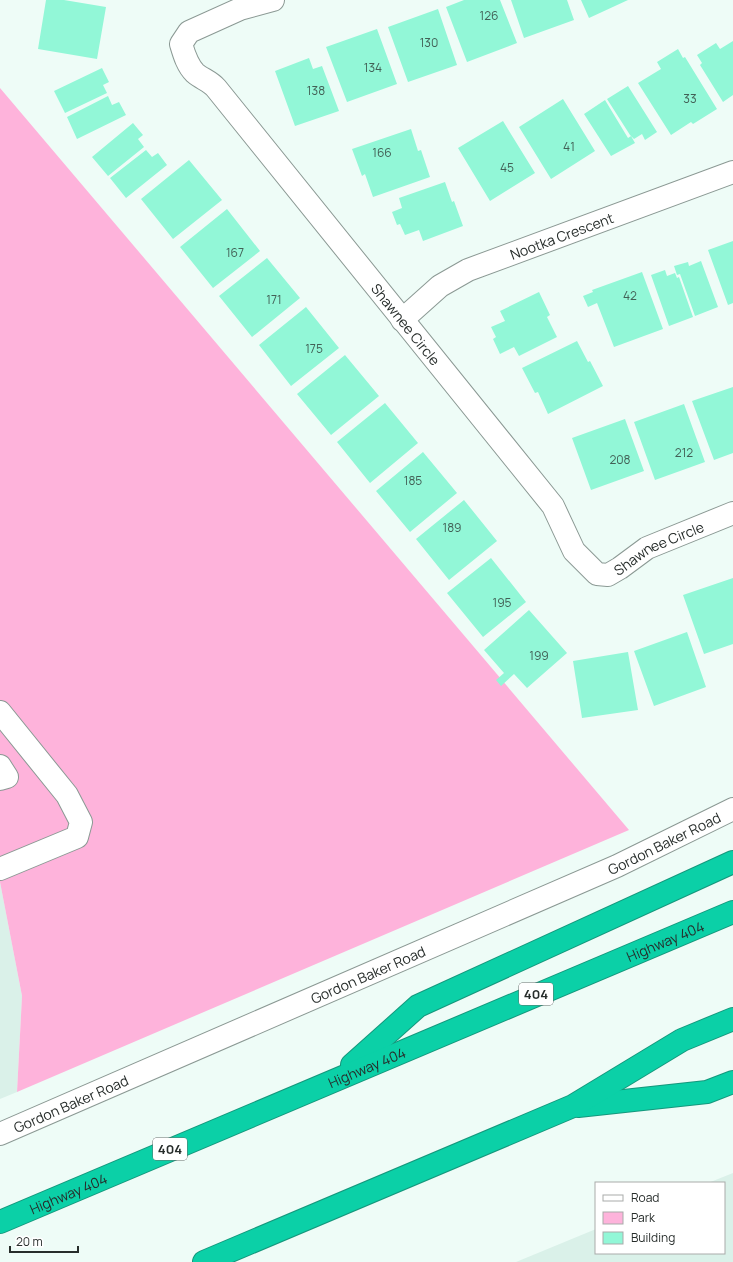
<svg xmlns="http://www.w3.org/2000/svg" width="733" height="1262" font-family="Manrope,sans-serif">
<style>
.built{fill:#daf1e9}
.green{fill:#feb3db}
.building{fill:#92f7d7}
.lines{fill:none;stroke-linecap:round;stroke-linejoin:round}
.minor-casing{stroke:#8b9994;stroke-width:24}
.highway-casing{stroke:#15977c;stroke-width:24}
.minor{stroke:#fff;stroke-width:22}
.highway{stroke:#0bd0a7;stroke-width:22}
.labels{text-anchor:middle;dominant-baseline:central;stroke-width:4;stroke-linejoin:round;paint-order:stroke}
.number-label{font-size:12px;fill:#426056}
.shield{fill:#fff;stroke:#686c6b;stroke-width:1}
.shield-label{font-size:13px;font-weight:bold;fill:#272d2b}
.street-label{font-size:14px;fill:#272d2b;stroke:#fff}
</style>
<rect width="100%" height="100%" fill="#eefcf7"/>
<!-- built -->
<path class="built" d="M0 882 22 996 17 1092 0 1099Z
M733 1173V1262H516L596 1229V1253H724V1183H708Z"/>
<!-- green -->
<path class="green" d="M0 88 629 830 17 1092 22 996 0 882Z"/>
<!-- building -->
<path class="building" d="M46 0H64L106 7 97 59 38 49Z
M464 0H500L517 43 467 62 446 7Z
M511 0H567L574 20 524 38Z
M581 0H628L589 18Z
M438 9 457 65 408 82 388 27Z
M377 29 397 84 347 102 326 47Z
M733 41V95L723 102 700 65 702 63 697 55 716 43 720 49Z
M678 49 683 58 685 57 717 109 693 124 691 122 671 135 638 83 661 69 657 62Z
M309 58 313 69 322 66 339 111 295 126 275 71Z
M102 68 109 82 103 85 107 93 65 113 54 91Z
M628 86 657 132 645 140 642 134 634 139 630 135 607 99Z
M108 96 112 105 119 102 126 115 77 139 67 117Z
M563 99 595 151 551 179 519 127Z
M605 100 628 138 631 136 635 143 611 156 584 114Z
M503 121 535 173 490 201 458 148Z
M133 123 143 135 138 139 144 147 108 176 92 157Z
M411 129 418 151 421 150 430 177 373 197 365 174 362 176 352 149Z
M146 150 152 157 158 153 167 165 126 198 110 178Z
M189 160 222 200 173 239 141 199Z
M445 182 452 202 454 201 463 226 423 241 419 230 405 235 400 224 397 225 392 212 402 208 399 198Z
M227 209 260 251 213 288 180 247Z
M733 241V303L728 305 708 250Z
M267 258 300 298 252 337 219 296Z
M701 261 718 307 695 316 680 274 677 275 674 266 688 262 689 266Z
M665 270 667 276 675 273 677 278 679 277 693 317 669 326 651 275Z
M642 272 663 329 614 347 597 303 588 307 583 296 593 292 592 290Z
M539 292 550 315 547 317 557 337 519 356 514 347 500 354 493 339 496 337 491 327 505 321 500 311Z
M306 307 339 348 291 386 259 345Z
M577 341 588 362 590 361 603 386 548 414 538 392 535 393 522 368Z
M345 355 379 396 331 435 297 394Z
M733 387V453L714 460 692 401Z
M385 403 418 443 370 483 337 442Z
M684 404 705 462 655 480 634 422Z
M625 419 644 471 591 490 572 438Z
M423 452 457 493 410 532 376 491Z
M464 500 497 541 449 580 416 539Z
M491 558 526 602 483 637 447 593Z
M733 578V644L704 654 683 595Z
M529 610 567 653 527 688 514 674 501 686 496 680 504 673 484 650Z
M687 632 706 687 654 706 634 651Z
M628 652 638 710 582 718 573 661Z"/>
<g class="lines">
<defs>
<g id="minor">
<path id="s1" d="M273 0 240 9 189 32 181 44C184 54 187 65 195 73 202 79 210 81 216 88L553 506 574 551 597 574 608 575 620 568 647 548 733 513"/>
<path id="s2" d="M402 320 440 286 468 270 733 172"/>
<path d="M0 712 67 795 81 822 77 837 0 869"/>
<path d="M0 766 7 777 0 779"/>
<path id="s3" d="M0 1134 617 866 733 809"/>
</g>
<g id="highway">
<path d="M352 1065 418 1006 733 862"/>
<path d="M578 1106 707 1092 733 1082"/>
<path id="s4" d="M0 1222 733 912"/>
<path d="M204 1262 573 1106 682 1040 733 1019"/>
</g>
</defs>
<!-- minor casing -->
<use href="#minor" class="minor-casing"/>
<!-- highway casing -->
<use href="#highway" class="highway-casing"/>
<!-- minor -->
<use href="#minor" class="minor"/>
<!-- highway -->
<use href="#highway" class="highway"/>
</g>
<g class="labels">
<!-- number labels -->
<g class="number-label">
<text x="489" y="15">126</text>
<text x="429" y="42">130</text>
<text x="373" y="67">134</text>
<text x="316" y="90">138</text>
<text x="690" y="98">33</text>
<text x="569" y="146">41</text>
<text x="382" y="152">166</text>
<text x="507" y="167">45</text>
<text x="235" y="252">167</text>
<text x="630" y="295">42</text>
<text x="274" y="299">171</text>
<text x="314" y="348">175</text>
<text x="684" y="452">212</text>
<text x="620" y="459">208</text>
<text x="413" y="480">185</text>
<text x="452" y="527">189</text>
<text x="502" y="602">195</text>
<text x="539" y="655">199</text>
</g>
<!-- shield labels -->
<g class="shield">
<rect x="519" y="983" width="34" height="22" rx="3"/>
<rect x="153" y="1138" width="34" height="22" rx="3"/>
</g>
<g class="shield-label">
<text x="536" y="994">404</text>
<text x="170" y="1149">404</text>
</g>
<!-- street labels -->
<g class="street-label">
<text stroke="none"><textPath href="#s2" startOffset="183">Nootka Crescent</textPath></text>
<text stroke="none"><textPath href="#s1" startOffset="466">Shawnee Circle</textPath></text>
<text stroke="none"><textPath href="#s1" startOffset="851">Shawnee Circle</textPath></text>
<text stroke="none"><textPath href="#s3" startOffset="725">Gordon Baker Road</textPath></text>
<text stroke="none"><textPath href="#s4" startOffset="722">Highway 404</textPath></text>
<text stroke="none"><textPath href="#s3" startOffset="401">Gordon Baker Road</textPath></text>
<text stroke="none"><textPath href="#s4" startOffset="398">Highway 404</textPath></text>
<text stroke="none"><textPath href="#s3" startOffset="77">Gordon Baker Road</textPath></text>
<text stroke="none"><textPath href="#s4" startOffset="74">Highway 404</textPath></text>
</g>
</g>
<!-- legend -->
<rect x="595" y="1182" width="130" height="72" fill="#ffffff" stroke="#a9abaa"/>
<rect x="603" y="1195" width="20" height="6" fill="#ffffff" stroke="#a9abaa"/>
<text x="631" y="1202" font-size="12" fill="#272d2b">Road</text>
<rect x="603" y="1212" width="20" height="12" fill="#feb3db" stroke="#a9abaa"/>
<text x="631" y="1222" font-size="12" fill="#272d2b">Park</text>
<rect x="603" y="1232" width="20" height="12" fill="#92f7d7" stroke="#a9abaa"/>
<text x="631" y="1242" font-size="12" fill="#272d2b">Building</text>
<!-- scale -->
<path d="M10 1246v6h68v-6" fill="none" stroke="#272d2b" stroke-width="2"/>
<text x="16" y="1246" font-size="12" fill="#272d2b" stroke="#ffffff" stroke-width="3" paint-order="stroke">20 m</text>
</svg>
